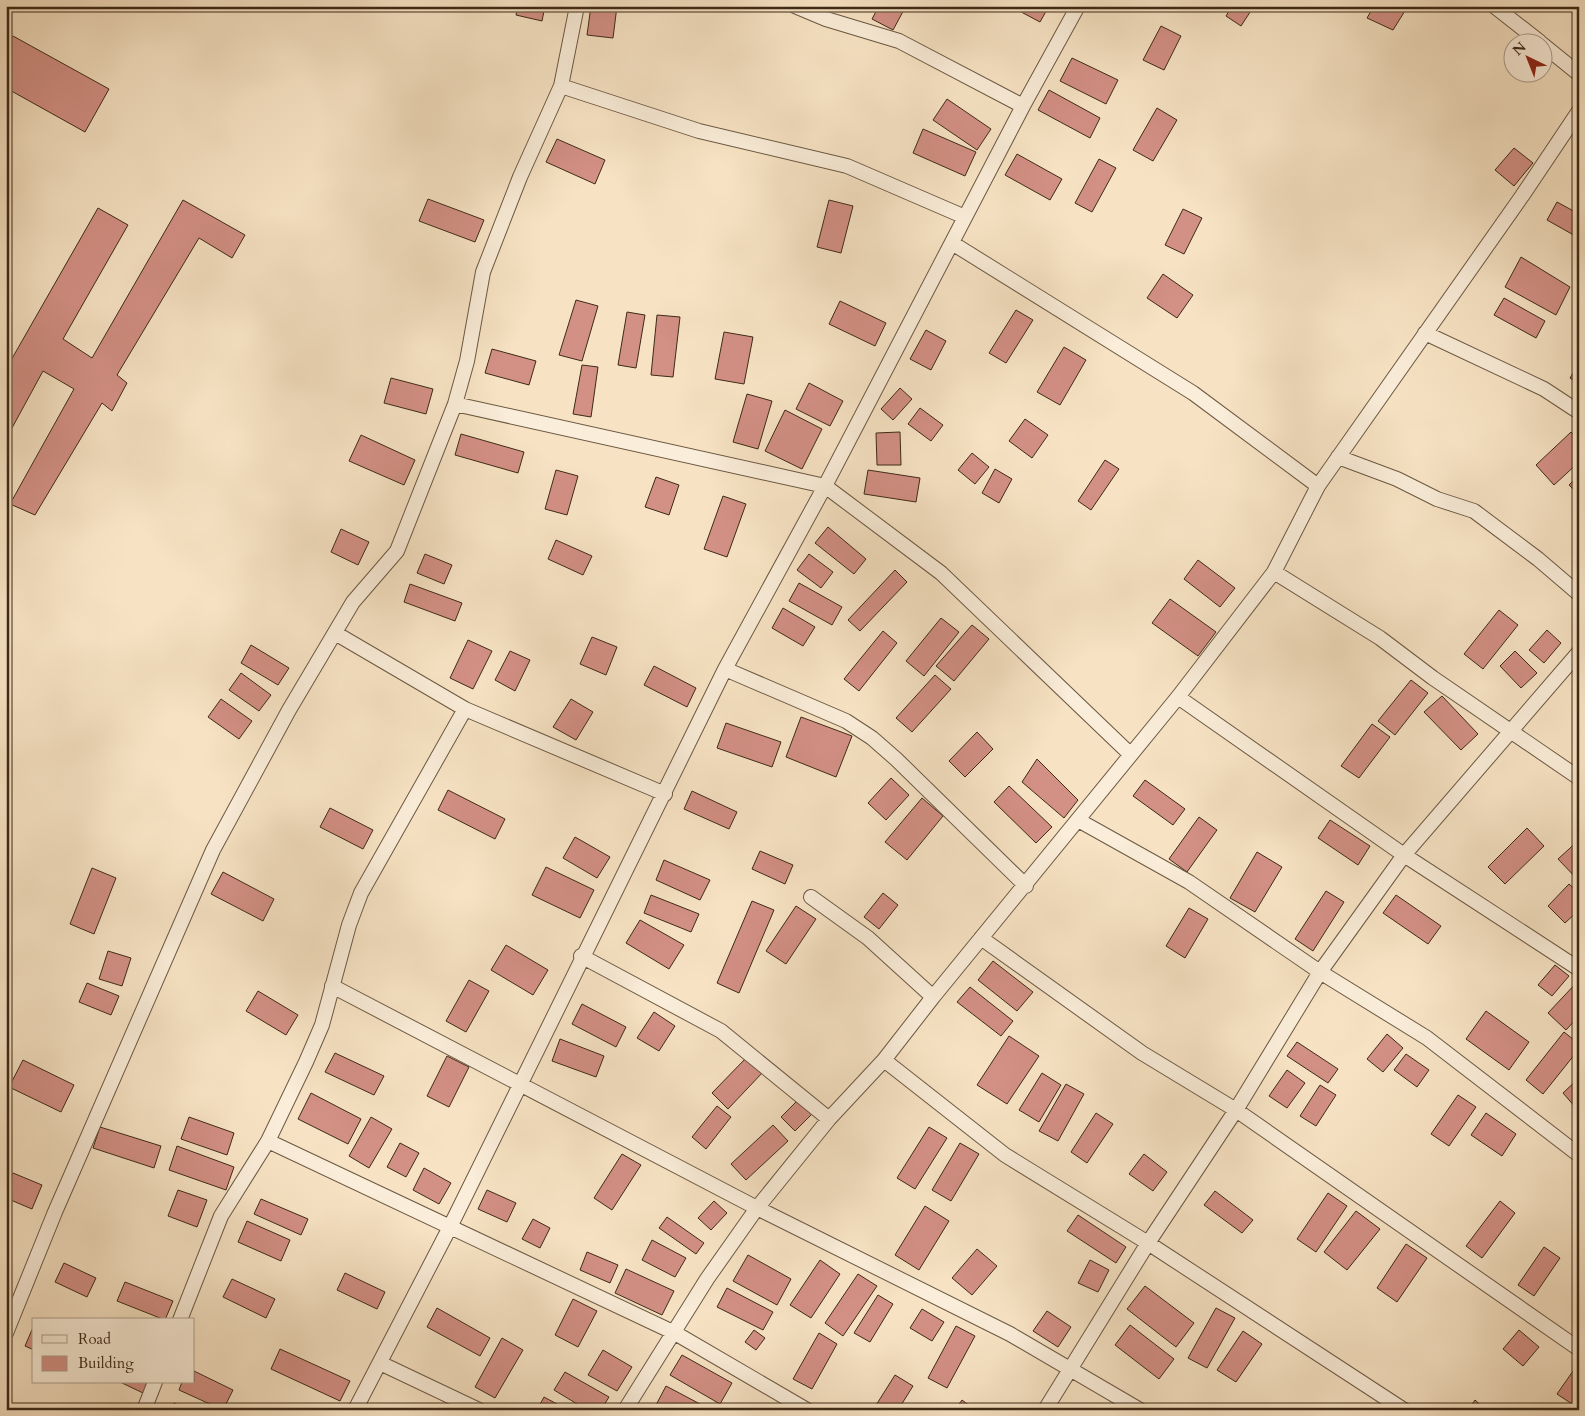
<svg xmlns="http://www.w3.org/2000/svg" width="1585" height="1416" font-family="Cardo,serif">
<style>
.building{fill:#d39085;stroke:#3d2a17}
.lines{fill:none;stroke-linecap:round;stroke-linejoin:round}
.minor-casing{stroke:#6c5842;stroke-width:16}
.minor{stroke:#faedd9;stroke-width:14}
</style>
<rect width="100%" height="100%" fill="#f7e3c4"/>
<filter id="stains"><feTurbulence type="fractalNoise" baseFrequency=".004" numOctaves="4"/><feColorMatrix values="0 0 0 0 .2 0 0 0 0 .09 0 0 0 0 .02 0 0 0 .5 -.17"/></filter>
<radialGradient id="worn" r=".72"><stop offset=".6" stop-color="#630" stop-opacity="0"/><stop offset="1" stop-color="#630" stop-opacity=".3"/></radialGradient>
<!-- building -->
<path class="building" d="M518 6H545L542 21 516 15Z
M591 6H617L613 38 587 35Z
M879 6H906L893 30 872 19Z
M1010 6H1049L1040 22Z
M1232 6H1254L1241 26 1226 16Z
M1374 6H1408L1393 30 1367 18Z
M1161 26 1181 36 1164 70 1143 60Z
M13 36 109 89 85 132 6 88V48Z
M1072 58 1118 80 1106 104 1060 81Z
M1049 90 1100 118 1090 138 1038 110Z
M947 99 991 129 977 150 933 120Z
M1157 108 1177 120 1153 161 1133 150Z
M923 129 976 152 965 176 913 153Z
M557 139 605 160 595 184 546 162Z
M1514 148 1533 163 1514 186 1495 170Z
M1017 154 1062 179 1050 200 1005 175Z
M1099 159 1116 168 1092 212 1075 203Z
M428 199 484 220 475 242 419 221Z
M183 200 245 235 232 258 199 238 117 375 127 383 112 411 102 403 35 515 10 504 74 389 43 371 6 439V369L98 208 128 225 63 339 92 358Z
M829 200 853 206 841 253 817 247Z
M1557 202 1579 214V238L1547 220Z
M1183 209 1202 218 1184 254 1165 245Z
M1521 257 1570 287 1556 315 1505 287Z
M1163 274 1193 295 1177 318 1147 298Z
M1504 298 1545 321 1536 338 1494 315Z
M576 300 598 306 582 361 559 355Z
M840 301 886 323 875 346 829 324Z
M1016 310 1033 320 1006 363 989 353Z
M627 312 645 315 636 368 618 365Z
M657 315 680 317 673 377 651 375Z
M926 330 946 341 931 370 910 359Z
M724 332 753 337 744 384 715 379Z
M1064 347 1086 360 1060 405 1037 392Z
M492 349 536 361 529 385 485 373Z
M1579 364V383L1570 378Z
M582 365 598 367 591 417 573 414Z
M391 378 433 389 426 414 384 403Z
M809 383 843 401 830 426 796 409Z
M900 388 912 399 893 420 881 409Z
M747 394 772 401 758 449 733 442Z
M920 408 943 425 931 441 908 424Z
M785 410 822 429 802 469 765 451Z
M1025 419 1048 435 1032 458 1009 441Z
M900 432 901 465H877L876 433Z
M1571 432 1579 441V462L1554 485 1536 465Z
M461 434 524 452 518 473 455 455Z
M361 435 415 460 404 485 349 461Z
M972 453 989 467 975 484 958 470Z
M1105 460 1119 469 1091 510 1078 501Z
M995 469 1012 479 999 503 982 493Z
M556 470 578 476 567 515 545 509Z
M868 470 920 478 916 502 864 494Z
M1579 475V495L1569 485Z
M656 477 679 485 669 515 645 507Z
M723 496 746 504 727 557 704 549Z
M828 527 866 559 854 574 815 543Z
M341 529 369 542 358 565 331 552Z
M556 540 592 556 583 575 548 559Z
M425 554 452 565 444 584 417 573Z
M809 554 833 572 821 588 797 570Z
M1198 560 1235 588 1220 607 1184 579Z
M895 570 907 582 860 631 848 620Z
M799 583 842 607 832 625 789 601Z
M410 584 462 603 455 621 404 602Z
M1170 599 1216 632 1198 656 1152 623Z
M783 608 815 627 803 646 772 628Z
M1499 610 1518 625 1483 669 1464 654Z
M941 618 959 632 924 676 906 661Z
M972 625 989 639 954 681 936 666Z
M1547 630 1561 643 1544 663 1529 650Z
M883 631 897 643 859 691 844 679Z
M592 637 617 647 606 675 580 664Z
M468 640 492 651 473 689 450 678Z
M251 645 289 668 278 685 241 663Z
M510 651 530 660 515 691 495 680Z
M1515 651 1537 673 1521 688 1500 666Z
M654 666 696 688 687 707 644 685Z
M241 673 271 695 259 711 229 690Z
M935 675 951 689 912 732 896 718Z
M1411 680 1428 693 1395 735 1378 721Z
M1442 696 1478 734 1461 750 1424 712Z
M221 699 252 721 239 739 208 717Z
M571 699 593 712 576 740 553 727Z
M801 717 852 736 836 777 786 757Z
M726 723 781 742 772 767 717 748Z
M1372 724 1390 737 1359 778 1341 766Z
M977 732 993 749 965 777 949 761Z
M1037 759 1078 800 1064 818 1022 782Z
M891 778 909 795 886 820 868 803Z
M1145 780 1185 809 1173 825 1133 796Z
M1009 786 1052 827 1036 843 994 802Z
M448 790 505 819 495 839 438 810Z
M692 791 737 812 729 829 684 809Z
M922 798 943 816 907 860 885 842Z
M330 808 373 830 363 849 320 827Z
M1199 817 1217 830 1187 872 1169 859Z
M1330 820 1370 846 1358 865 1318 838Z
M1527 828 1544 846 1505 884 1488 867Z
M575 837 610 857 597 878 563 858Z
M1579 840V881L1558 859Z
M760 851 793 865 785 884 752 869Z
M1257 852 1282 867 1255 912 1230 898Z
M664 860 710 880 700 900 656 880Z
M546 867 594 890 580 918 532 895Z
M92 868 116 878 94 934 70 924Z
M223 872 274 899 263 921 211 894Z
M1569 884 1579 893V910L1565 923 1548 906Z
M1326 891 1344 902 1313 951 1295 939Z
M883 893 898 905 879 929 864 917Z
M651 895 699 914 691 932 644 913Z
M1396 895 1441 926 1428 944 1383 913Z
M752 901 774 910 739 993 717 983Z
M796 906 816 919 786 964 766 951Z
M1189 908 1208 919 1185 958 1166 946Z
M640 920 684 945 669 969 626 943Z
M506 945 548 970 533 995 491 970Z
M108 951 131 958 122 986 99 979Z
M993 961 1033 992 1017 1011 978 980Z
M1555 965 1569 976 1552 996 1538 985Z
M469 980 489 991 466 1032 446 1021Z
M1579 980V1016L1566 1030 1548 1013Z
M87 983 119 996 111 1015 79 1002Z
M970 987 1013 1021 1001 1036 957 1002Z
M258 991 298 1015 286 1035 246 1011Z
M582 1004 626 1027 616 1047 572 1024Z
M1486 1011 1529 1042 1509 1070 1466 1039Z
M654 1012 675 1026 659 1051 637 1038Z
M1564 1032 1579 1044V1049L1543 1094 1526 1080Z
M1387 1034 1403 1048 1383 1072 1367 1059Z
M1009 1036 1039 1056 1007 1104 977 1085Z
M560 1039 604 1056 596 1077 552 1061Z
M1297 1042 1338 1069 1328 1083 1287 1056Z
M335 1053 384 1076 374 1095 325 1072Z
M1406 1054 1429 1070 1417 1087 1394 1070Z
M447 1056 469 1067 449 1107 427 1096Z
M748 1056 764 1071 728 1109 712 1093Z
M23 1060 74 1085 61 1112 9 1087Z
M1287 1070 1305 1083 1287 1108 1269 1096Z
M1042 1073 1061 1085 1039 1122 1019 1110Z
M1579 1078V1106L1576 1108 1563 1093Z
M1066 1084 1084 1094 1058 1141 1039 1131Z
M1320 1085 1336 1095 1316 1126 1300 1116Z
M311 1093 361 1119 348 1144 298 1119Z
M1458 1095 1476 1107 1449 1146 1431 1134Z
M800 1098 814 1112 795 1131 781 1117Z
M717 1106 731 1117 706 1149 692 1137Z
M1096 1113 1113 1124 1087 1163 1071 1152Z
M1486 1113 1516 1134 1502 1156 1471 1135Z
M189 1117 234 1133 227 1155 181 1139Z
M371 1117 392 1129 369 1168 349 1156Z
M773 1125 788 1141 746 1180 731 1164Z
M100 1127 161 1146 154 1168 93 1148Z
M929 1127 947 1138 915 1189 897 1178Z
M400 1143 419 1153 406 1177 387 1167Z
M960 1143 979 1154 951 1201 932 1190Z
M177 1146 234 1167 226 1190 169 1170Z
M622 1154 641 1165 612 1210 594 1198Z
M1144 1154 1167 1172 1153 1191 1129 1174Z
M424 1168 451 1183 439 1204 413 1190Z
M13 1173 42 1185 32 1209 6 1198V1187Z
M178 1190 207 1200 197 1227 168 1216Z
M487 1190 516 1203 507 1222 478 1209Z
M1215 1191 1253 1220 1242 1233 1204 1205Z
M1328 1193 1347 1206 1316 1252 1297 1239Z
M261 1199 308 1219 301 1235 254 1214Z
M714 1201 727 1213 711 1230 698 1218Z
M1500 1201 1515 1213 1482 1258 1466 1246Z
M925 1206 949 1221 919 1270 895 1255Z
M1356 1211 1380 1229 1347 1270 1324 1252Z
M1078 1215 1126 1247 1116 1263 1067 1231Z
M667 1217 704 1243 696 1254 659 1228Z
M533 1219 550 1228 540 1248 522 1239Z
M247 1221 290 1240 281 1261 238 1242Z
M652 1240 686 1258 675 1277 642 1260Z
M1406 1244 1427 1258 1397 1302 1377 1288Z
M1544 1247 1560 1258 1534 1296 1518 1285Z
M977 1249 997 1266 972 1295 952 1278Z
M587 1252 618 1265 610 1283 580 1270Z
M748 1255 791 1279 777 1305 733 1281Z
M820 1260 840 1274 811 1318 790 1305Z
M1090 1260 1109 1270 1098 1292 1078 1283Z
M64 1263 96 1278 87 1297 55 1282Z
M626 1269 674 1291 662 1315 615 1293Z
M345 1273 385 1292 377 1309 337 1290Z
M858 1274 877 1286 843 1336 825 1323Z
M232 1279 275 1299 266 1318 223 1297Z
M125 1282 173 1301 165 1320 117 1301Z
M1145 1286 1194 1323 1176 1347 1127 1309Z
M727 1288 773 1312 763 1330 717 1307Z
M878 1295 893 1304 870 1342 854 1333Z
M573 1299 597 1311 578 1347 555 1335Z
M437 1308 490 1338 480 1356 427 1327Z
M1216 1308 1235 1318 1207 1368 1188 1358Z
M922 1309 944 1322 932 1341 910 1328Z
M1047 1311 1071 1327 1058 1347 1033 1331Z
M34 1325V1350L25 1346Z
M1130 1325 1174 1359 1159 1379 1115 1345Z
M956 1326 975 1336 947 1388 928 1378Z
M754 1330 765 1338 756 1350 745 1342Z
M1519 1330 1539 1347 1523 1366 1503 1349Z
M1243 1331 1262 1344 1236 1382 1217 1370Z
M819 1333 837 1344 812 1389 793 1379Z
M502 1338 523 1350 495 1398 475 1387Z
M280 1349 350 1381 340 1401 271 1369Z
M603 1350 632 1367 617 1391 588 1375Z
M682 1355 732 1383 720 1404 670 1375Z
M194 1371 233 1390 223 1410 179 1390 182 1382H194Z
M1573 1371 1579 1375V1401L1575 1406 1557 1394Z
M565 1372 609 1397 601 1410H587L554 1390Z
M895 1375 913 1386 898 1410H873Z
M120 1382H148L143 1393Z
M666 1386 700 1404 697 1410H666L656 1405Z
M544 1397 568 1410H537Z
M962 1400 975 1410H955Z
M1475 1400 1486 1410H1468Z
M174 1403 187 1410H171Z"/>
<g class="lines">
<defs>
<path id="minor" d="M795 6 826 19 899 41 1023 106
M1494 6 1540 42
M1542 44 1579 74
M561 86 699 131 847 166 965 217
M952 243 1193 393 1318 486
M1425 333 1544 389 1579 412
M455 404 825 486 941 573 1130 754
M1338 457 1397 479 1437 499 1474 511 1538 559 1579 594
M1274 572 1380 638 1433 678 1579 778
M335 633 465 709 665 794
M725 669 846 721 872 738 896 759 1026 886
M1178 697 1404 855 1579 969
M1078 820 1189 882 1320 972 1427 1038 1579 1155
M811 897 868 938 933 997
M981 938 1142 1053 1236 1110 1579 1349
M581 956 721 1031 829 1119
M332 986 757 1208 1010 1334 1140 1410
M884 1060 1005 1155 1148 1243 1404 1410
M268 1141 675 1333 807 1410
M180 1320 221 1216 268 1141 306 1062 322 1025 349 925 361 893 465 709
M6 1333 55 1212 213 850 289 710 353 602 397 551 455 404 467 361 483 272 520 177 561 86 577 6
M380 1363 479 1410
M144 1410 155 1382
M355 1410 450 1227 725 669 825 486 1023 106 1078 6
M625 1410 707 1279 757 1208 829 1119 884 1060 933 997 1178 697 1274 572 1318 486 1522 196 1579 111
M1045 1410 1148 1243 1236 1110 1320 972 1404 855 1579 652"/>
</defs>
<!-- minor casing -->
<use href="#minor" class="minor-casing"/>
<!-- minor -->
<use href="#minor" class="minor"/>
</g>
<!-- margin -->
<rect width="1585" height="1416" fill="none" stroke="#f7e3c4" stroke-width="25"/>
<rect x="8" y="8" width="1570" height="1401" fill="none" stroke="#3d2a17" stroke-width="2.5"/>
<rect x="12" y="12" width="1560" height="1391" fill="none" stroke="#3d2a17"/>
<!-- legend -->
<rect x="32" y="1318" width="162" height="65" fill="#faedd9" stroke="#ae9f8b"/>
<rect x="42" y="1335" width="25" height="8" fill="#faedd9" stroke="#ae9f8b"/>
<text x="78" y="1344" font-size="15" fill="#3d2a17">Road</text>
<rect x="42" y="1356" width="25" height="15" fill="#d39085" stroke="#ae9f8b"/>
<text x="78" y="1368" font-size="15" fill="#3d2a17">Building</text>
<!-- north arrow -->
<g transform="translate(1528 58) rotate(317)"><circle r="24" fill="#faedd9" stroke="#ae9f8b"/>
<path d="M0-4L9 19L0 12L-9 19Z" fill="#8f2418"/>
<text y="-8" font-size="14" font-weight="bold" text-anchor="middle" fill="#3d2a17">N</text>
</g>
<rect width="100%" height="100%" filter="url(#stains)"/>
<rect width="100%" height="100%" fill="url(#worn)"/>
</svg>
